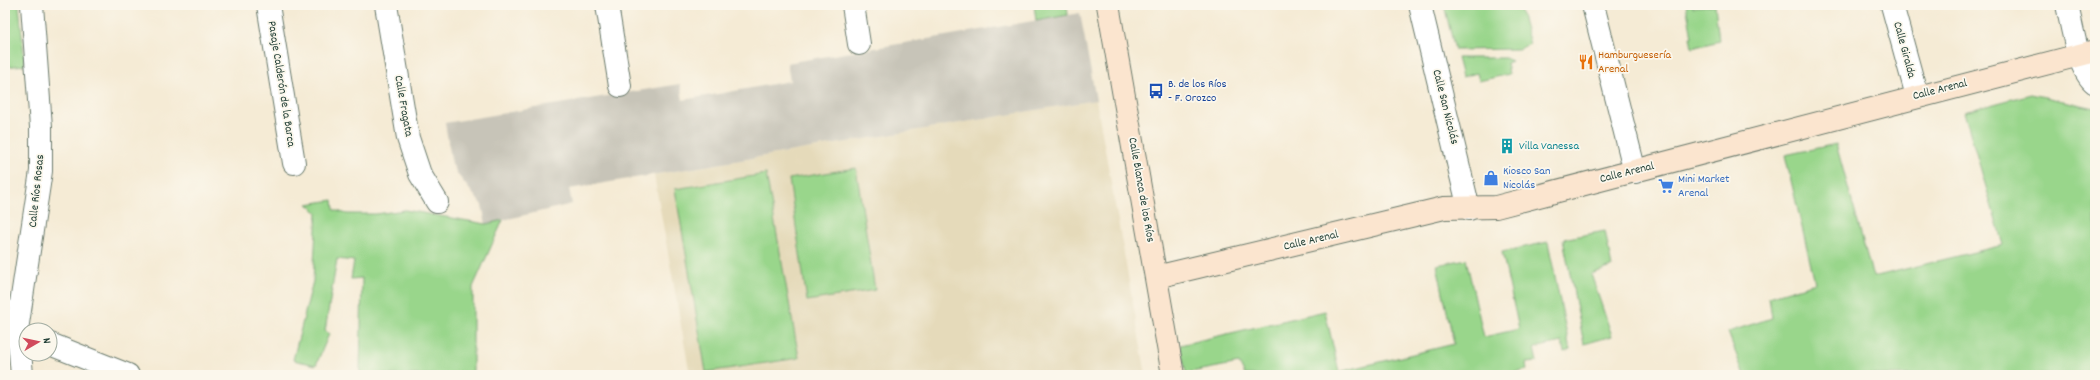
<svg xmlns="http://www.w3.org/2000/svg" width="2100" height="380" font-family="Dekko,sans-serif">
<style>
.built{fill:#e5daba}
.industrial{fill:#c7c4b8}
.green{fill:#99d68b;stroke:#5c8a60}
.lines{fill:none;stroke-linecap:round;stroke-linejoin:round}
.street-casing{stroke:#6a7a6c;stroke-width:24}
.secondary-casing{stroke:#6a7a6c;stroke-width:24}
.street{stroke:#fff;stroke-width:22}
.secondary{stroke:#fbe5cf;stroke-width:22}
.labels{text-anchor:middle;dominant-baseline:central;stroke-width:3.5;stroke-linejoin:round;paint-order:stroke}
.street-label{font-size:12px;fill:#1f3d34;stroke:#fbf7ec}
.food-label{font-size:12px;fill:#c56008;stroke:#fbf7ec;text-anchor:start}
.transit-label{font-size:12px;fill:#164399;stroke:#fbf7ec;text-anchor:start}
.culture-label{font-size:12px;fill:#0d838f;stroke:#fbf7ec;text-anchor:start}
.shop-label{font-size:12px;fill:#366cbe;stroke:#fbf7ec;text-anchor:start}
</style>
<rect width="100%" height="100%" fill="#fbf7ec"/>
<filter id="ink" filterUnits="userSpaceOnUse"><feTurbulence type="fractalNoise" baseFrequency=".025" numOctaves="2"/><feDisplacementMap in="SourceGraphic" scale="8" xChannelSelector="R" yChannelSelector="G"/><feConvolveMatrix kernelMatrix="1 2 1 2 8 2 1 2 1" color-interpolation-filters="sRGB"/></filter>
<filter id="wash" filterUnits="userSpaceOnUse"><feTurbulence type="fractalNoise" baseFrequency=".012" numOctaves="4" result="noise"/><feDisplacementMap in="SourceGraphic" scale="16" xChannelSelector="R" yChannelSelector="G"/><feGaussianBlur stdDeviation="0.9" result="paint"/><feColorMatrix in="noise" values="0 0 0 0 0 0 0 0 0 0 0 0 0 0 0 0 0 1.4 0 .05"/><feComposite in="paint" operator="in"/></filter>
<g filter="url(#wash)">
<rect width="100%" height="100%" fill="#f5ebd5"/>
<!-- built -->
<path class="built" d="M1096 100 1146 375H690L654 175Z"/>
<!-- industrial -->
<path class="industrial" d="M1080 13 1096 100 569 189 572 204 486 224 482 205 458 175 452 164 445 123 680 84 683 100 724 93 790 81 787 63Z"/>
<!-- green -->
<path class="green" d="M5 5H19L25 65 5 67Z
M1034 5H1067L1068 15 1036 21Z
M1444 5H1519L1530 44 1518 49 1455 50Z
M1686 5H1693V7L1715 5 1719 41 1692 48 1690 37H1692Z
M1457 58H1505L1512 61 1507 63 1509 74 1479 81 1477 73 1462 77Z
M2031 94 2095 108V375H1744L1728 332 1772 318 1769 297 1815 283 1785 155 1836 144 1873 277 2003 245 1964 112Z
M856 168 875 290 807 301 789 179Z
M766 174 799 358 706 372 675 189Z
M333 200 334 210 347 214H376L405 210 486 224 503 220 473 287V375H360L362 278 351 279 354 261 337 259 325 331 329 334 316 365 293 360 313 281 317 212 307 204Z
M1605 231 1612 267 1591 274 1612 336 1584 344 1563 239Z
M1548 242 1570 350 1564 352 1562 342 1534 348 1537 362 1526 363 1527 370 1507 375H1245L1239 363 1186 373 1180 345 1325 311 1339 372 1454 344 1437 265 1466 259 1484 337 1519 329 1502 252Z"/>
</g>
<g filter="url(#ink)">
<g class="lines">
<defs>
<path id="street" d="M268 5 294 163
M386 5 408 138 420 174 437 202
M607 5 620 86
M853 5 859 44
M1420 5 1469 209
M1593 5 1635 172
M1892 5 1917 96
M2067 5C2072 26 2078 70 2095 83
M50 344 128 375
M22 375 20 351 17 330 41 171V127L32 5"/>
<path id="secondary" d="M1108 5 1173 375
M1156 277 1444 208 1496 207 2095 51"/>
</defs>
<!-- street casing -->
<use href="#street" class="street-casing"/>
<!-- secondary casing -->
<use href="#secondary" class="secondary-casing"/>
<!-- street -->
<use href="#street" class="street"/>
<!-- secondary -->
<use href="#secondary" class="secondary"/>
</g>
</g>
<!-- icons -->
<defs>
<symbol id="restaurant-bare" viewBox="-9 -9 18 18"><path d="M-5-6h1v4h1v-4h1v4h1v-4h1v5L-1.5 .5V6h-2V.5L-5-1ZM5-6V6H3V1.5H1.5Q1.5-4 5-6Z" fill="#e8710a" stroke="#fbf7ec" stroke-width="2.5" paint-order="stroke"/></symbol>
<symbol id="bus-bare" viewBox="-9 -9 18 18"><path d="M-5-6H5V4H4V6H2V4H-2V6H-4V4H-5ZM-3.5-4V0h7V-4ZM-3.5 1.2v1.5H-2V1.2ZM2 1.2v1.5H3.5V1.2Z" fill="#1a4fb4" stroke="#fbf7ec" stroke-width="2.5" paint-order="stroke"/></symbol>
<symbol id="building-bare" viewBox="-9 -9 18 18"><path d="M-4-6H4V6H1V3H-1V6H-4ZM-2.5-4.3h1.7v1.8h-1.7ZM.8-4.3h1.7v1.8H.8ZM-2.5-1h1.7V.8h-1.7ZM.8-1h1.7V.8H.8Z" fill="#0f9aa8" stroke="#fbf7ec" stroke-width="2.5" paint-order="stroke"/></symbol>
<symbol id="shop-bare" viewBox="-9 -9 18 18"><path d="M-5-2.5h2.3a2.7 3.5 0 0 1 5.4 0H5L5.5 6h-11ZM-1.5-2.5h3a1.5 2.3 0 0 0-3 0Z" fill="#3f7fe0" stroke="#fbf7ec" stroke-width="2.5" paint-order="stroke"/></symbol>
<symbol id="supermarket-bare" viewBox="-9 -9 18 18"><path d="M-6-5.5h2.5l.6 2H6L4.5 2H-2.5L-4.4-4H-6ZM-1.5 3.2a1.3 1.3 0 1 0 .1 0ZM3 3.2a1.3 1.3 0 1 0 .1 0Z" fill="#3f7fe0" stroke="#fbf7ec" stroke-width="2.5" paint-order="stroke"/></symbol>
</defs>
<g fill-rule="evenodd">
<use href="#restaurant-bare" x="1575" y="51" width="22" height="22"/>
<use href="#bus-bare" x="1145" y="80" width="22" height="22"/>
<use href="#building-bare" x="1496" y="135" width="22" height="22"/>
<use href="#shop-bare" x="1480" y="167" width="22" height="22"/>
<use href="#supermarket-bare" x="1655" y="175" width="22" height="22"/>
</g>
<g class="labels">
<!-- street labels -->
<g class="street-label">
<text transform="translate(1904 50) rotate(75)">Calle Giralda</text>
<text transform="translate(281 84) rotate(81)">Pasaje Calderón de la Barca</text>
<text transform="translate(1940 90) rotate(-14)">Calle Arenal</text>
<text transform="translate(403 106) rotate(80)">Calle Fragata</text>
<text transform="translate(1445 107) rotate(76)">Calle San Nicolás</text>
<text transform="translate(1627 173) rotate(-14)">Calle Arenal</text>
<text transform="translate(1141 190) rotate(80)">Calle Blanca de los Ríos</text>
<text transform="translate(37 191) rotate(-84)">Calle Ríos Rosas</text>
<text transform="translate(1311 241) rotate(-13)">Calle Arenal</text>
</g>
<!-- food labels -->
<g class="food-label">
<text x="1598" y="55">Hamburguesería<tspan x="1598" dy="14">Arenal</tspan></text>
</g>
<!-- transit labels -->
<g class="transit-label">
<text x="1168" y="84">B. de los Ríos<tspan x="1168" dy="14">- F. Orozco</tspan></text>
</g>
<!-- culture labels -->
<g class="culture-label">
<text x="1519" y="146">Villa Vanessa</text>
</g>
<!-- shop labels -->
<g class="shop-label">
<text x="1503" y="171">Kiosco San<tspan x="1503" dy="14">Nicolás</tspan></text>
<text x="1678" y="179">Mini Market<tspan x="1678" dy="14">Arenal</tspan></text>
</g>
</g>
<!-- margin -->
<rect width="2100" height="380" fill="none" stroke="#fbf7ec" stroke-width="20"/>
<!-- north arrow -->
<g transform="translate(38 342) rotate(81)"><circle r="19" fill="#fbf7ec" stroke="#a3ada2"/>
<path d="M0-3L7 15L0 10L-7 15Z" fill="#d1495b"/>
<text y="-6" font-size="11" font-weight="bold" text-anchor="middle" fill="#1f3d34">N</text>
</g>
</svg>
